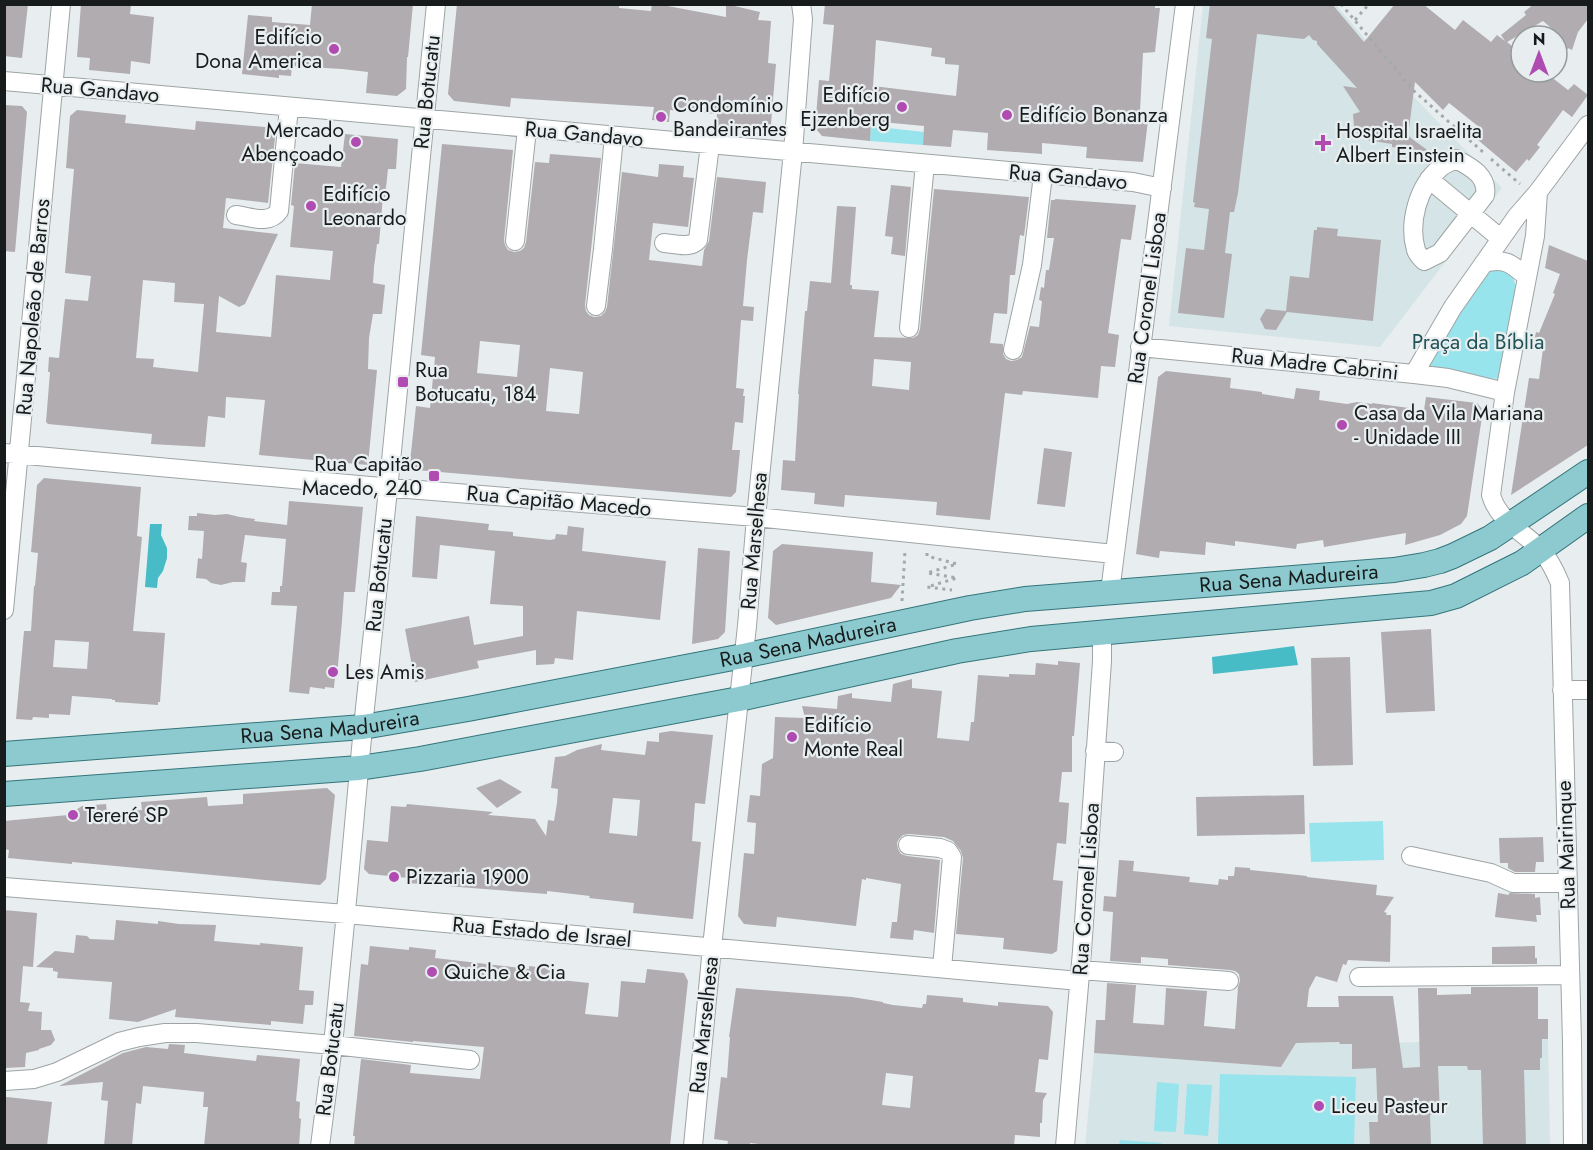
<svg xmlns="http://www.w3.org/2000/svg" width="1593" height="1150" font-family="Jost,sans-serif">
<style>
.built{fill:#d5e4e6}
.green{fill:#98e4ec}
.water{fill:#47bbc6}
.building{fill:#b0acb0;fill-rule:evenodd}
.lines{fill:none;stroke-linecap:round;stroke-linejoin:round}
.minor-casing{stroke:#9ea4a4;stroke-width:20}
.major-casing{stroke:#33757b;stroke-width:26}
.path{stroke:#a4a9aa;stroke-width:3;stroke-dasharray:3 4.5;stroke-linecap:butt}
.minor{stroke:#fff;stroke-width:18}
.major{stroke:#8dcacf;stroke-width:24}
.poi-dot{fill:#af4bb1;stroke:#e8eeef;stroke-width:2}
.labels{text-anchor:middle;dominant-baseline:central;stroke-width:4.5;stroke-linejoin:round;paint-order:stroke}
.poi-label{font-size:21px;fill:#181b1b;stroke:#e8eeef;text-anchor:start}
.street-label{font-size:21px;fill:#181b1b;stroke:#e8eeef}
.park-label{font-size:21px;fill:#1f5155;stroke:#e8eeef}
</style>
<rect width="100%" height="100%" fill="#e8eeef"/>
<!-- built -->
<path class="built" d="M1203 5H1336L1415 98 1502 188 1380 347 1169 326Z
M1548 1039 1550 1145 1085 1146 1094 1053 1281 1067 1296 1043 1339 1042 1340 1044Z"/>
<!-- green -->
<path class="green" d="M872 98 881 99 879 127 924 132 923 145 870 141Z
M1496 268 1511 273 1521 299 1498 379 1450 374 1426 368 1486 270Z
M1383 821 1384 860 1311 862 1309 823Z
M1220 1074 1356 1077 1354 1145H1218Z
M1157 1082 1179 1084 1176 1132 1154 1131Z
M1187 1084 1212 1085 1208 1136 1184 1134Z
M1120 1140 1161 1143V1145H1119Z"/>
<!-- water -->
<path class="water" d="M150 524H162L161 535 167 548V558L163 571 158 578 157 588 145 587Z
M1294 646 1298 665 1213 674 1212 657Z"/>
<!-- building -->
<path class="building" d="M4 4H28L22 58 4 56Z
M81 4H131L130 14 154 17 150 64 131 61 130 74 89 70 90 58 77 57Z
M312 4H413L408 57H407L406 89 397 96 366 93 368 72 342 69 292 66 291 76 279 75V78L242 74 248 15 272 17V22L310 25Z
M457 4H619V8L651 11 652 4H657L726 17V4L760 12 758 20 771 21 768 63 776 64 771 124 769 130 716 126 717 114 670 110 669 122 652 120 654 107 511 98 510 107 454 101 448 94Z
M825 4H1155V8H1160L1155 52 1143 53 1140 111 1149 112 1143 162 1086 158 1087 147 1042 143V154L987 150 988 133 953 130 951 147 923 145 924 126 871 121 870 141 822 136 815 128 819 80 829 81 834 25 823 24ZM876 40 932 48 931 56 945 58V64L959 65 956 96 873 86Z
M1210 4H1332L1364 42 1395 4H1423L1455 30 1463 20 1491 42 1497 35 1505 41 1501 35 1526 15 1524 12 1534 4H1588V19L1578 32 1572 50 1568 48 1557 73V33L1543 21 1507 42 1521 53V72H1545L1568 90 1574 84 1588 95 1572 117 1563 110 1537 145 1540 147 1529 161 1527 159 1516 172 1472 135 1479 127 1449 103 1443 110 1415 82 1408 136 1430 152 1392 147V144L1366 140 1357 133 1354 126 1353 114 1360 112 1343 86 1357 88 1317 44V41L1313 40 1309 35 1304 39 1257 34 1238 193 1234 212H1230L1225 253 1232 254 1224 318 1178 313 1186 248 1204 250 1209 209 1194 207 1195 203 1193 202 1212 39 1206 38Z
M4 105 22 106 27 112 15 252 4 251Z
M77 110 126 115 125 123 195 130 196 121 276 128 268 203 226 198 223 228 278 234 245 304 239 307 219 296 216 332 271 337 276 275 330 280 333 251 290 247 294 206 291 205 295 163 341 167 345 134 398 139 396 169H388L385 197 383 196 379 244H377L374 267 373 283 385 285 382 314H373L369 338 368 369 377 370 368 465 259 455 265 400 226 397 225 418 208 416 205 447 151 444 152 434 48 424 46 422 50 372H48L49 357 59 358 65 299 88 301 91 276 65 273 74 169 66 168 70 116ZM143 280 175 283 174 302 204 304 198 372 153 367 154 359 136 358Z
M442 144 513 150 504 240 505 245 508 250 514 252 520 251 524 248 526 242 535 162 549 163 550 154 601 158 585 305 586 311 589 315 594 317 601 316 605 312 607 307 622 172 658 177 659 164 684 166 683 177 694 178 688 227 653 223 649 260 702 266 704 250 709 241 717 177 766 182 763 213 753 212 747 260 743 306 754 307 753 321 741 320 736 388 744 389 743 396H745L743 423 735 422 732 450H740L736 492 731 497 416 470 410 462 416 406 430 408 435 357 421 355ZM480 341 520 345 517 377 477 373ZM550 368 583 372 579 414 546 411Z
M891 185 911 187 905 256 891 254 893 237 885 236Z
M934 189 1029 197 1024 236 1020 235 1019 242 1015 275H1010L1007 314 994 313 990 343 1003 344V354L1006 359 1011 361 1017 360 1022 357 1030 326 1039 327 1042 301 1039 300 1041 287 1044 288 1046 270H1049L1054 238H1047L1051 200H1055V199L1136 205 1131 240 1121 239 1108 333 1119 335 1115 367 1101 366 1098 398 1023 391 1022 395 1005 393 990 520 936 515 937 502 845 495 844 507 814 504 815 493 781 490 783 460 795 461 799 394H798L805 311H807L810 281 831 283 837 206 856 207 850 285H852V289L879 291 874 337 913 338 918 335 920 329ZM874 359 911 362 909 390 872 386Z
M1317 227 1338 229 1337 236 1381 240 1373 321 1287 312 1276 330 1265 329 1260 319 1266 309 1286 311 1290 276 1309 278 1314 230H1317Z
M1549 245 1588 261V445L1511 495 1529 378 1539 379 1541 364 1543 348 1533 347 1536 332 1539 333 1555 294 1553 293 1560 274 1545 268Z
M1166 371 1231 378 1230 388 1262 392V394L1294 399 1296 388 1320 391 1319 400 1347 404 1357 402 1372 404V403L1424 410 1426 397 1477 403 1483 410 1467 516 1461 524 1440 535 1405 545 1406 533 1324 547 1323 540 1297 544 1296 549 1235 541V546L1206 542 1205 555 1160 551 1159 558 1136 554 1158 377Z
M1044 448 1072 452 1065 507 1037 504Z
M44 478 141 487 137 536 142 537 133 631 165 633 160 702H158V705L115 702V700H112V699L72 696 70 715 49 714V718L33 717 32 720 16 719 24 631H31L34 586H35L38 553 31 552 37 485ZM55 640 89 642 87 669 53 667Z
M289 501 363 507 355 592H344L342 621 337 676H335L334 688 325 687V689L310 687 309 694 289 692 297 606 271 605 272 592H280V586H282L286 539 245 535 241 562 247 563 245 582H233L221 585 211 583 206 579 196 578 198 558 202 559 204 531 188 530 189 516H197V513L215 515 227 514 240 517 255 519 254 521 287 525Z
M416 516 489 524 488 530 513 532V536L550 540 555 539 556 534 567 535 568 526 584 528 582 551 666 561 660 620 577 611 573 660 555 658 554 664 536 665V650L477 661 479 668 415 682 405 629 469 616 474 645 523 636V606L490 604 495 551 440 545 437 579 412 577Z
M782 544 873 552 871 582 901 585 891 598 776 625 768 618 773 551Z
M698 548 730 551 725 632 718 639 692 644Z
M1431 629 1435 711 1386 713 1381 632Z
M1350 657 1353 765 1313 766 1311 658Z
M1058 661 1080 663 1074 736H1072V772H1062L1059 802 1069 803 1066 844 1057 843 1053 880 1063 881 1057 951 1052 954 1003 949 1004 938 956 934 963 858 961 851 953 841 944 837 909 834 903 835 899 839 897 843 898 849 901 854 907 856 940 860 934 933 914 930 913 940 890 938 892 922H897L901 884 866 878V880L862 879 856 926 777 917 776 927 744 924 738 916 744 853 754 854 756 823 747 822 750 795 760 796 762 764 773 758 775 717 805 718 802 706 837 709 838 696 852 693V698L891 702 893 684 912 679V688L942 691 937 738 969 741 971 722H974L978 675 1009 677V674L1035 675 1036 663 1058 665Z
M671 731 713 735 705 804 695 803 692 841 701 842 693 919 633 913 634 903 589 898 590 896 547 891V894L408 883 409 878 369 874 364 869 367 840 388 842 391 806 406 807 407 804 493 812 488 815 535 819 546 836 548 820 554 821 557 803 558 789 551 788 555 757 565 756 577 750 602 744 601 750 645 755 647 741 659 742V733ZM613 798 640 800 637 836 609 833Z
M500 779 522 792 497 808 476 788Z
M327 788 335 795 326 879 320 885 72 862V864L8 858 9 850 4 849V821L68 815 82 806 106 804 107 813 142 810 141 802 207 797 208 806 243 804V794Z
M1304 795 1305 834 1197 836 1196 797Z
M1543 837 1544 862H1536L1535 872H1515L1508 868V863H1500L1499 838Z
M1119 860 1134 861 1133 871 1190 877 1189 882 1218 885 1219 879 1228 880V876H1234L1235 867 1250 868V870L1307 876V877L1377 885 1376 895 1394 897 1384 912 1387 913 1386 915H1391L1390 962 1348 960 1346 965 1343 964 1337 982 1316 976 1309 989 1307 1007H1339L1338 996H1393L1403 1068 1420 1067 1418 988H1437V995L1471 994V987H1538V1019H1548V1039H1542V1058H1540V1070H1524L1526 1146H1483L1481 1070H1468L1467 1066H1438L1440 1115H1430L1431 1146H1370L1369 1122H1378L1376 1068 1352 1069V1044H1340L1339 1042 1296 1043 1281 1067 1094 1053 1096 1020H1105L1107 983 1136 985 1133 1023 1164 1025 1166 988 1207 991 1204 1026 1235 1029 1238 987 1240 981 1239 974 1235 971 1230 970 1168 965V959L1141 957V963H1137L1110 961 1113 912 1103 911 1104 896 1116 897Z
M1498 893 1509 895V893L1535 894V898L1540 897 1541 915H1536L1537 922 1495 917Z
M4 910 37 913 33 967 23 966 20 1002 30 1003 28 1011 42 1012 41 1030H51L55 1040 51 1045 39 1049V1050L26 1053 25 1067 5 1068 6 1056H4Z
M116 920 158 924V921L179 924 216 925 214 941 260 945V943L303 947 299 990 314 991 313 1005H305L303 1024 271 1021V1025L175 1017 176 1009 138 1022 109 1019 112 982 57 978 58 972 53 971V968L36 967 55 951 74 953 76 935 87 936 90 939 114 940Z
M370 946 409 950V947L436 950 435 958 529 969V966L552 969 551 979 589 983 585 1014 618 1017 621 981 645 983 647 969 684 973 688 981 670 1146H354L355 1136H353L361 1059 411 1065 410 1073 480 1079 484 1047 413 1041V1042L354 1036 361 964 368 965Z
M1535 946V958H1537V964H1492V947Z
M736 988 852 997 883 1002V1003L893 1005 922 1008 923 1004H926L927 995 963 998V1002L998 1006V1002L1048 1006 1053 1012 1048 1060 1039 1059 1035 1092 1047 1093 1043 1100 1042 1123H1040V1137L1015 1135 1014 1146H776L750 1143V1146H727L728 1141 714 1139 721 1077 727 1078 730 1037H729ZM886 1073 913 1076 910 1108 882 1105Z
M169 1044 185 1045 184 1053 218 1057 256 1061 257 1055 300 1059 296 1101 300 1102 299 1118 301 1119 299 1146H204L208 1107H203L204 1092 143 1086 141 1104 136 1103 132 1146H104L108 1101 101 1100 103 1082 59 1086 123 1053 146 1047 168 1049Z
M7 1097 52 1102 47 1146H4V1098Z"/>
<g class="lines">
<defs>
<path id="minor" d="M4 81 1133 182 1162 188
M1456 159C1471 167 1488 176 1485 195L1440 253 1424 261C1421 258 1417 254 1416 250 1408 223 1418 186 1440 168 1444 164 1451 162 1456 159Z
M1429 179 1494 233 1503 236
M1538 192 1535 236 1505 392 1491 495C1499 522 1523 531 1541 550 1549 559 1555 571 1560 583L1572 1042 1573 1146
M236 215C251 217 269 225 279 211L289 107
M515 241 527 129
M664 243C675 244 690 249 698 240L710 145
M1484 263C1504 257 1512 264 1527 277
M596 306 603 249 614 137
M909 328 925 164
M1140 347 1414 374 1448 378 1505 392
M1013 350 1032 265 1043 175
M1414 374 1453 307 1484 263 1517 216 1538 192 1588 125
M4 453 370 486 756 517 1114 554
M1110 592 1185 4
M4 610 61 4
M1562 690H1588
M1095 751 1114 752
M908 845 940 848 948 851 952 857 942 968
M1411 856 1491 873 1513 883H1567
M4 887 346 914 1079 981
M1080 970 1229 981
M1359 977 1570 975
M4 1081 34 1079 57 1072 119 1042 139 1037 165 1033H197L333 1045 470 1060
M320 1146 333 1045 344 933 363 727 391 461 436 4
M693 1146 712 947 747 626 756 517 793 152 803 19 801 4
M1065 1146 1082 951 1102 661V633"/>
<g id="major">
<path id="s1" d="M4 754 363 727 468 709 743 656 970 608 1025 599 1394 570 1424 565 1440 561 1453 556 1490 538 1588 472"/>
<path d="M4 794 359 768 420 759 739 699 957 651 1031 639 1431 603 1456 596 1522 563 1588 516"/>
</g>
</defs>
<!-- minor casing -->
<use href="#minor" class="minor-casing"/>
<!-- major casing -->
<use href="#major" class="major-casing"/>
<!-- path -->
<path class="path" d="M1341 4 1414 91 1484 153
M1355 20 1369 4
M1491 159 1520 184
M927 553V556L957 564 927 573 957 578 927 587 952 590
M902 601 905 551"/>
<!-- minor -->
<use href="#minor" class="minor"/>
<!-- major -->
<use href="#major" class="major"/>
</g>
<!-- markers -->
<g class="poi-dot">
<circle cx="334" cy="49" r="6"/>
<circle cx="902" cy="107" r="6"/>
<circle cx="1007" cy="115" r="6"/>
<circle cx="661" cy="117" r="6"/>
<circle cx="356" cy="142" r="6"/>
<path d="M1320 134h6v6h6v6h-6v6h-6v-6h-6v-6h6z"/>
<circle cx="311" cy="206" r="6"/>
<rect x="397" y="376" width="12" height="12" rx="3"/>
<circle cx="1342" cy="425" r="6"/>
<rect x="428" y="470" width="12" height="12" rx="3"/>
<circle cx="333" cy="672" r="6"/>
<circle cx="792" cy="737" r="6"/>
<circle cx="73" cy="815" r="6"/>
<circle cx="394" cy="877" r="6"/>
<circle cx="432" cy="972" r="6"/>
<circle cx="1319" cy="1106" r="6"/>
</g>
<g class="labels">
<!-- poi labels -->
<g class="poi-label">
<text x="322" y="37" text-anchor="end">Edifício<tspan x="322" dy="24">Dona America</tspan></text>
<text x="890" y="95" text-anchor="end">Edifício<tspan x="890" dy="24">Ejzenberg</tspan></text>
<text x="673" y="105">Condomínio<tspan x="673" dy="24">Bandeirantes</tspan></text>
<text x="1019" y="115">Edifício Bonanza</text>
<text x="344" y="130" text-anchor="end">Mercado<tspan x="344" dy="24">Abençoado</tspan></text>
<text x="1336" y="131">Hospital Israelita<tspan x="1336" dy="24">Albert Einstein</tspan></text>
<text x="323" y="194">Edifício<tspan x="323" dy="24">Leonardo</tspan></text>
<text x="415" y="370">Rua<tspan x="415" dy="24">Botucatu, 184</tspan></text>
<text x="1354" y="413">Casa da Vila Mariana<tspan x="1354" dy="24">- Unidade III</tspan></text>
<text x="422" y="464" text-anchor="end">Rua Capitão<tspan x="422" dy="24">Macedo, 240</tspan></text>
<text x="345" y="672">Les Amis</text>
<text x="804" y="725">Edifício<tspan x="804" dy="24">Monte Real</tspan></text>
<text x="85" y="815">Tereré SP</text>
<text x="406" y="877">Pizzaria 1900</text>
<text x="444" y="972">Quiche &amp; Cia</text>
<text x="1331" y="1106">Liceu Pasteur</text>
</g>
<!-- street labels -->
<g class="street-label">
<text transform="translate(100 90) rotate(5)">Rua Gandavo</text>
<text transform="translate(427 92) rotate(-84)">Rua Botucatu</text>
<text transform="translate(584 134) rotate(5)">Rua Gandavo</text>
<text transform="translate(1068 177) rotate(5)">Rua Gandavo</text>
<text transform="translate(1147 298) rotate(-82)">Rua Coronel Lisboa</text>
<text transform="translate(33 307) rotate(-85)">Rua Napoleão de Barros</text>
<text transform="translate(1315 364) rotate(6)">Rua Madre Cabrini</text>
<text transform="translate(559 501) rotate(5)">Rua Capitão Macedo</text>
<text transform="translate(754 541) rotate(-85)">Rua Marselhesa</text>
<text transform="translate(379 575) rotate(-84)">Rua Botucatu</text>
<text stroke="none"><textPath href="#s1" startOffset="1299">Rua Sena Madureira</textPath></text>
<text stroke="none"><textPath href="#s1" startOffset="813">Rua Sena Madureira</textPath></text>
<text stroke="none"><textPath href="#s1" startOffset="327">Rua Sena Madureira</textPath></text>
<text transform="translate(1566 845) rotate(-92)">Rua Mairinque</text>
<text transform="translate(1086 889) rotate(-86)">Rua Coronel Lisboa</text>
<text transform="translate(542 932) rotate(5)">Rua Estado de Israel</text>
<text transform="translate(704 1025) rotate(-84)">Rua Marselhesa</text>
<text transform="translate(330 1059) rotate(-83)">Rua Botucatu</text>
</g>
<!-- park labels -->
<g class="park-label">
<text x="1478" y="342">Praça da Bíblia</text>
</g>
</g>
<!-- border -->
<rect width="1593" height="1150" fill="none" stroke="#181b1b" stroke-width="12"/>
<!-- north arrow -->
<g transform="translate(1539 54)"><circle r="28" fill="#e8eeef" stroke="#959a9a" stroke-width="1.5"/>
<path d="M0-4.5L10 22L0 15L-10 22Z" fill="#af4bb1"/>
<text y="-9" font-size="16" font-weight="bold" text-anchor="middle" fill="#181b1b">N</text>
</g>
</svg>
